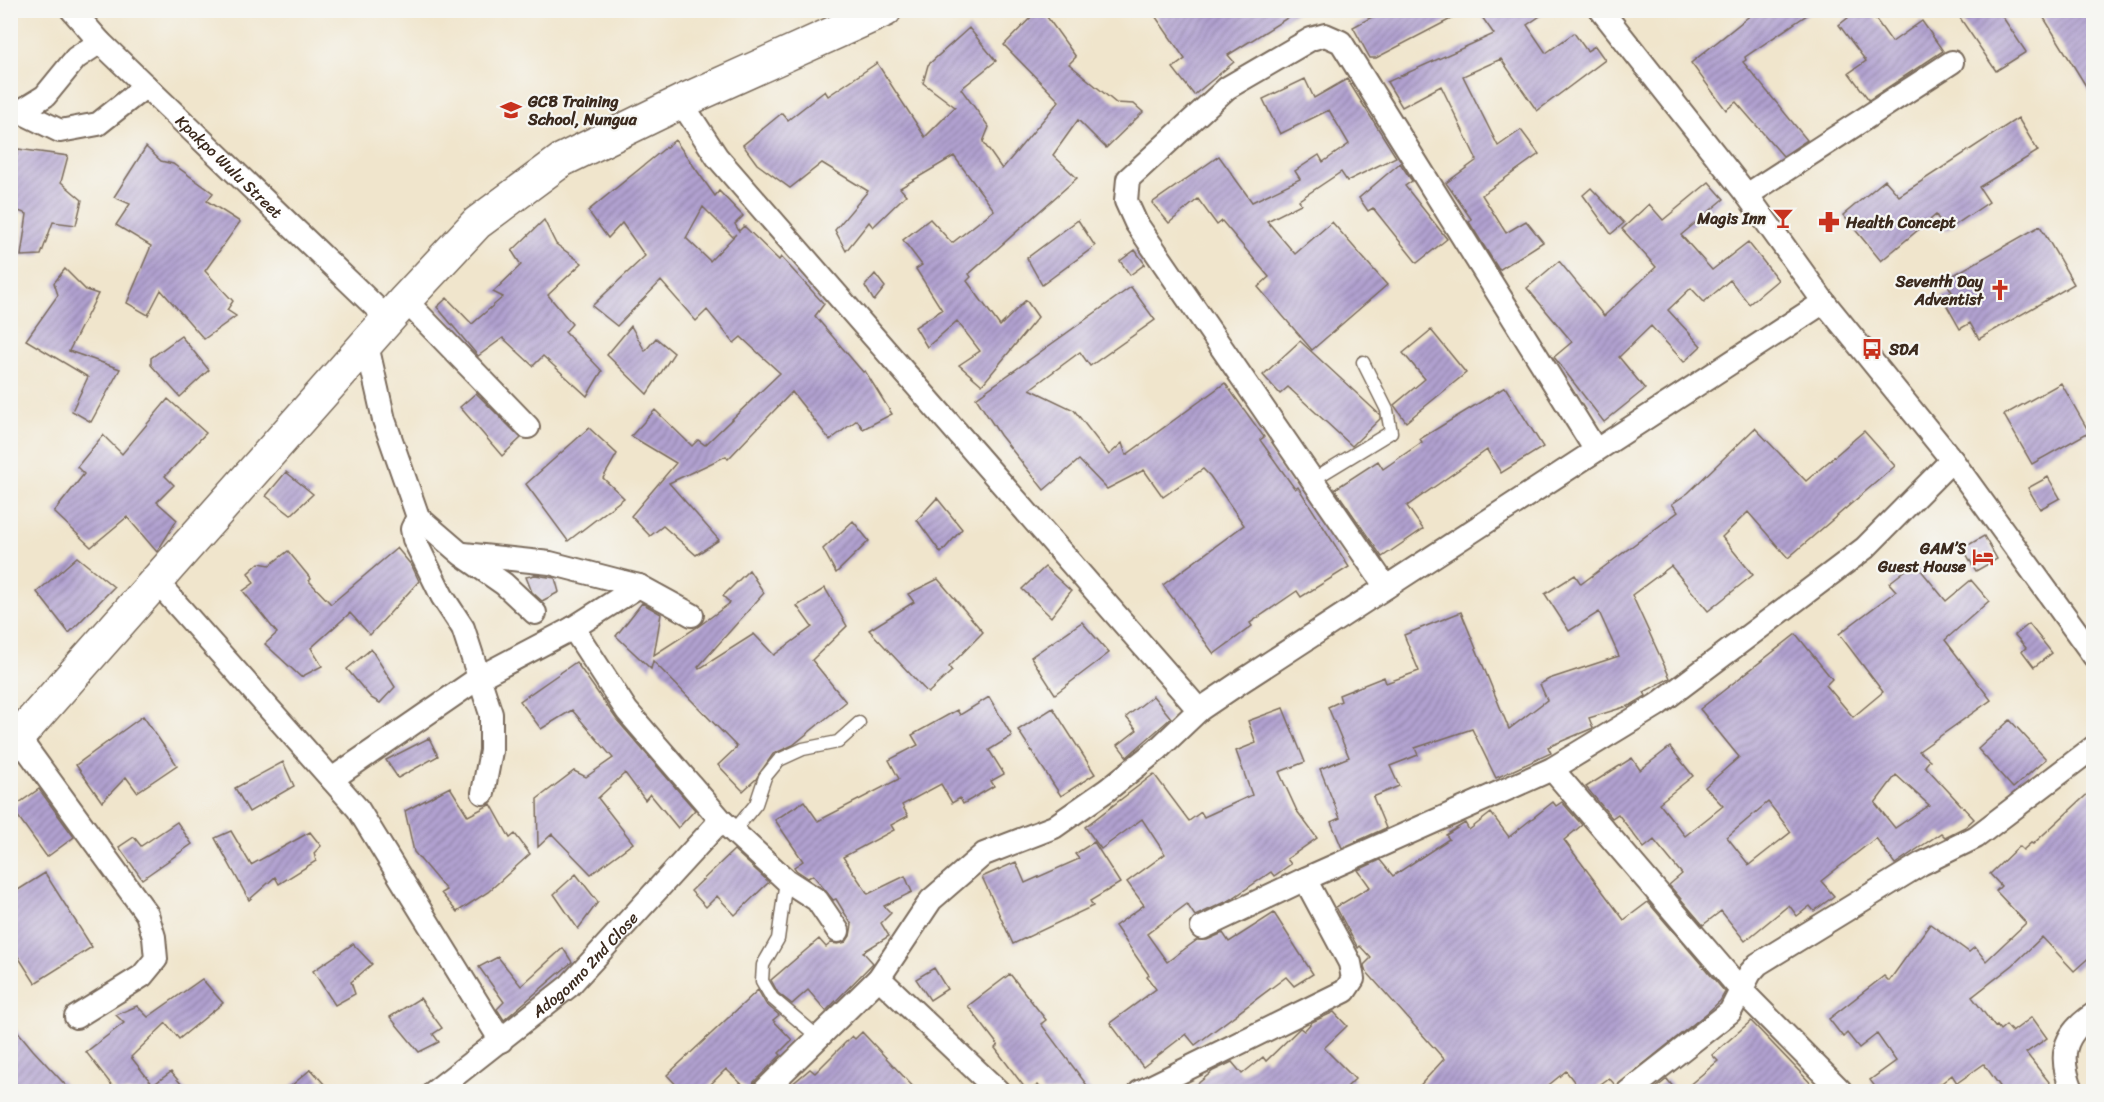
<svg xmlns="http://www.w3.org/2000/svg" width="2104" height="1102" font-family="Sriracha,sans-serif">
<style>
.building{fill:url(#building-hatch);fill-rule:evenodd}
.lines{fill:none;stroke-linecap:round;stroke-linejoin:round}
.lane-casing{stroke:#7a6b5b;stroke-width:15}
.street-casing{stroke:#7a6b5b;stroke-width:26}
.secondary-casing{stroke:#7a6b5b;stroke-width:36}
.lane{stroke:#fff;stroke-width:12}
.street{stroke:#fff;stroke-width:22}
.secondary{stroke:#fff;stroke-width:33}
.labels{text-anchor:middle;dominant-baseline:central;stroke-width:4.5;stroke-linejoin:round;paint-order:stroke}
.poi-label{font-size:16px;font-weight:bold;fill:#3b2a1e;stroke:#f6f6f2;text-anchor:start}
.street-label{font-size:16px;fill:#3b2a1e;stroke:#f6f6f2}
</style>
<defs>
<pattern id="building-hatch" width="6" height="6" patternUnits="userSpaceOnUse" patternTransform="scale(1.5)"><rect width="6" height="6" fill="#b1a1d0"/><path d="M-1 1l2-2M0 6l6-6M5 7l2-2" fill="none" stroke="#9183a8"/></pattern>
</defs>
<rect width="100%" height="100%" fill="#f6f6f2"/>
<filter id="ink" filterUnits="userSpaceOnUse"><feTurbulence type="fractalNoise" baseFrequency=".0167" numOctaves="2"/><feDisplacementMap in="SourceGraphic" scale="12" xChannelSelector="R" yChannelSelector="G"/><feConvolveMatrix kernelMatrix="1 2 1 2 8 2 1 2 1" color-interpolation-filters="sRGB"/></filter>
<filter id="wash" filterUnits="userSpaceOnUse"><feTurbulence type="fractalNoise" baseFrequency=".008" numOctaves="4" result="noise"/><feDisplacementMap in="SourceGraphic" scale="24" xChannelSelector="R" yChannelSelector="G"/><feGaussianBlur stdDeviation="1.35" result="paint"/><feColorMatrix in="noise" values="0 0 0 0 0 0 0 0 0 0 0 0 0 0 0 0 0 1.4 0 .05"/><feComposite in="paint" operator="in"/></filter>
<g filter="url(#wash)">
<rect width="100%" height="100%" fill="#f0e5cc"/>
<g id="blocks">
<!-- building -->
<path class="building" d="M1038 10H1042L1076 57 1069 64 1116 103 1134 104 1143 112 1106 148 1078 120 1053 155 1077 178 969 274 971 277 967 281 1000 326 1026 300 1038 317 982 385 959 365 980 351 957 321 927 347 915 327 942 310 916 269 922 265 903 240 930 219 952 243 994 210 954 156 900 188 906 195 873 227 869 222 846 251 835 230 868 191 822 163 790 188 757 164 743 145 782 113 788 120 825 91 828 96 877 63 925 137 955 107 923 83 928 65 969 28 996 61 961 89 989 127 983 142 1002 169 1059 101 1004 45Z
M1151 10H1300L1228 55 1234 62 1194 95 1173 68 1185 59Z
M1385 10H1468L1376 58H1370L1353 27Z
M1477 10H1549L1527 25 1546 53 1574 33 1587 51 1595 46 1605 60 1537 111 1501 59 1463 76 1498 146 1521 130 1539 154 1482 195 1506 233 1526 221 1543 242 1499 270 1469 222 1472 220 1446 183 1477 160 1441 86 1402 107 1387 82 1494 34Z
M1757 10H1814L1745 57 1746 60 1743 62 1807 140 1783 156 1736 102 1726 110 1691 63Z
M1858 10H1869L1892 42 1922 21 1943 51 1869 100 1849 73 1866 61 1839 25Z
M1972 10H1998L2026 52 1996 71 1960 18Z
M2039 10H2087L2094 21V99Z
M1305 79 1314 98 1347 79 1396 157 1347 181 1341 172 1299 200 1301 204 1267 221 1295 254 1332 222 1387 285 1312 350 1258 287 1269 277 1222 221 1217 225 1198 199 1169 223 1152 203 1219 156 1252 202 1300 179 1295 171 1319 155 1323 162 1349 144 1329 110 1280 134 1263 99Z
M2018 118 2038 151 1979 187 1989 202 1946 231 1936 215 1881 261 1843 215 1885 180 1899 196Z
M675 140 715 196 719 191 743 216 735 224 739 231 744 226 779 260 781 257 824 304 815 316 863 372 865 371 892 414 863 429 857 420 830 440 792 392 728 459 726 456 669 483 719 540 696 555 663 526 650 536 631 516 676 463 631 436 655 410 692 446 698 440 705 445 780 373 741 337 734 343 707 310 696 321 661 281 617 326 592 306 645 256 622 223 608 238 588 211ZM703 207 733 237 736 234 710 261 686 238Z
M146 147 161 161 173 164 213 193 207 201 240 222 205 271 233 301 227 310 236 316 204 339 161 290 148 315 127 303 151 246 116 225 130 204 114 197Z
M18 149 68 156 61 182 82 200 76 225 53 222 41 255 21 256 27 214 10 208V188Z
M1400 163 1412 181 1405 186 1447 239 1417 263 1373 208 1368 211 1359 198Z
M1709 182 1724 199 1681 235 1712 270 1748 242 1778 280 1749 304 1730 280 1704 302 1691 288 1668 310 1701 346 1684 362 1651 326 1619 357 1645 389 1604 422 1554 357 1572 342 1527 288 1559 261 1604 316 1656 267 1622 229 1649 204 1663 220Z
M1591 188 1624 223 1611 234 1583 195Z
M544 220 556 244 582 263 548 295 572 324 565 332 602 371 587 396 543 356 533 366 503 338 478 356 437 307 447 298 472 324 503 297 493 292 521 265 512 251Z
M1078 220 1095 246 1042 285 1027 258Z
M2040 226 2074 284 1979 339 1970 323 1960 329 1942 297 1952 292 1945 280Z
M1135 250 1145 264 1130 275 1120 261Z
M65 269 86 290 98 294 69 351 120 369 91 422 72 411 88 377 26 340 58 295 54 283Z
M875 274 885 287 874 301 865 286Z
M1131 287 1155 320 1090 366 1080 352 1030 389 1074 410 1109 455 1122 443 1126 455 1225 383 1264 437 1260 440 1295 489 1298 487 1349 567 1301 597 1297 591 1250 623 1252 626 1214 654 1163 585 1244 525 1210 476 1203 469 1163 497 1144 470 1107 489 1079 460 1044 490 1000 435 976 398Z
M631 326 645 351 656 338 674 353 647 394 607 355Z
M1431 330 1466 373 1406 422 1394 405 1425 379 1403 353Z
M181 336 209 370 180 397 151 365V358Z
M1300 341 1380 415V419L1352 446 1288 387 1280 394 1263 375Z
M2061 383 2089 432 2032 464 2004 415Z
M1505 387 1543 447 1501 473 1487 450 1407 506 1423 529 1382 557 1335 489 1378 461 1383 469 1422 442 1420 439Z
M476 393 521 438 502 456 460 407Z
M168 399 206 433 165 476 174 485 157 502 177 520 157 552 127 517 91 547 54 512 84 474 77 467 103 435 122 454Z
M589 428 617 454 603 478 624 498 568 541 526 484Z
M1755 428 1806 481 1864 431 1895 466 1788 558 1748 512 1722 537 1753 575 1708 611 1671 566 1632 595 1670 678 1644 692 1646 696 1631 705 1589 718 1593 728 1548 747 1551 753 1496 778 1472 729 1415 748 1418 755 1390 766 1399 786 1373 797 1386 828 1342 848 1331 822 1340 818 1320 769 1349 757 1328 707 1341 701 1339 695 1384 677 1386 683 1419 671 1404 635 1461 612 1509 729 1547 700 1540 684 1549 679 1619 656 1599 612 1569 631 1545 594 1575 575 1581 584 1678 512 1672 504 1688 493Z
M286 472 313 494 291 515 266 496Z
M2048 477 2060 498 2040 509 2028 488Z
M937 498 962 529 941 553 917 520Z
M853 521 869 541 836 573 823 549Z
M1984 536 1997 559 1976 571 1963 548Z
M397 548 412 566 419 581 370 635 350 613 311 648 322 666 301 677 265 644 277 633 243 591 254 583 248 573 259 563 270 565 288 551 311 579 309 581 331 604Z
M77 557 114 587 69 633 37 592Z
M1915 563 1946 601 1971 580 1989 601 1945 640 1991 700 1919 751 1930 760 1925 766 1974 819 1965 827 1945 837 1941 833 1895 864 1876 838 1821 881 1834 896 1814 911 1810 906 1797 916 1789 905 1745 941 1721 911 1703 925 1669 885 1682 874 1654 840 1644 848 1618 814 1612 818 1586 787 1632 758 1640 770 1670 747 1693 776 1659 803 1685 836 1723 806 1705 787 1739 757 1700 709 1796 634 1832 679 1826 685 1853 717 1883 692 1839 634 1896 591 1889 583ZM1896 775 1929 805 1895 828 1875 803ZM1768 802 1791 832 1749 865 1727 837Z
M1045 567 1071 591 1051 617 1022 589Z
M749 570 764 593 698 667 699 669 754 634 774 655 812 627 797 606 825 588 847 626 812 660 846 702 793 745 773 754 756 779 743 791 718 765 737 747 653 661 651 669 616 636 642 603 661 614 654 655 699 626 730 603 723 596Z
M535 575 555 578 559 592 542 601 532 592 526 577Z
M938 579 983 632 949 667 952 671 928 693 869 630 914 602 908 594Z
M1082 622 1109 653 1055 694 1031 657Z
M2029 624 2052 653 2034 667 2022 651 2026 648 2015 635Z
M371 649 395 687 380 703 371 698 347 669Z
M576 662 617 720 695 810 678 828 650 794 645 800 625 773 598 798 633 843 591 874 552 834 538 847 537 799 574 771 586 777 613 758 572 710 541 729 520 701Z
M1153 696 1171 718 1127 757 1118 745 1137 730 1126 717Z
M989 697 1012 736 989 750 1004 774 991 781 994 786 963 804 960 798 952 803 941 784 902 805 908 816 891 825 894 830 843 857 868 894 905 876 912 892 884 906 891 913 881 923 889 936 863 952 873 963 826 1011 808 990 792 1004 778 993 771 980 819 939 826 947 831 943 838 944 846 942 850 936 852 925 836 899 833 900 813 875 808 878 796 870 794 867 803 861 775 820 804 801 818 821 899 779 889 760 918 745 912 735 957 710 960 715Z
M1053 708 1095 774 1061 796 1018 730Z
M1283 708 1305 762 1279 772 1297 811 1317 838 1287 859 1291 864 1274 876 1271 872 1230 900 1195 916 1187 904 1147 934 1167 962 1197 940H1207L1223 933 1229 942 1274 913 1313 974 1294 986 1286 977 1195 1045 1186 1034 1143 1067 1110 1023 1156 989 1147 977 1149 975 1115 926 1144 905 1127 882 1165 854 1142 819 1101 849 1085 827 1154 774 1189 821 1201 812 1204 817 1252 795 1236 751 1256 743 1248 721Z
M143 716 177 765 137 792 126 777 102 802 76 765Z
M2010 720 2046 759 2013 788 1978 749Z
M429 738 438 756 398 778 386 760Z
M283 762 294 786 249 812 235 788Z
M450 787 468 816 491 804 510 838 515 834 530 854 488 892 457 912 441 893 446 890 414 852 405 811Z
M2094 788V953L2074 971 2042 937 2013 965 1972 997 1995 1027 1997 1026 2000 1030 2006 1025 2012 1032 2032 1017 2047 1038 2026 1053 2057 1092H2004L1984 1064 1957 1083 1952 1075 1930 1092H1879L1870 1080 1896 1061 1877 1034 1859 1048 1847 1033 1843 1037 1829 1019 1884 976 1889 981 1930 924 1969 952 1975 947 1986 961 2026 923 1996 891 2001 886 1990 874 2019 846 2023 850 2031 843 2033 844Z
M39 789 74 837 47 857 12 808Z
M1553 802 1556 806 1562 802 1582 825 1564 840 1624 920 1648 902 1725 992 1720 1001 1707 1013 1616 1086 1609 1078 1590 1092H1582L1566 1071 1540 1092H1414L1444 1059 1365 970 1364 965 1371 958 1360 946 1358 948 1336 907 1370 887 1358 870 1380 860 1393 876 1449 839 1446 835 1465 823 1469 830 1491 813 1509 837Z
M177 822 192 844 142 879 119 847 134 837 141 846Z
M231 831 251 865 310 832 321 846 314 853 316 861 279 884 275 877 249 900 215 838Z
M1094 842 1120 883 1090 901 1093 906 1013 944 982 877 1016 862 1025 883 1079 859 1075 854Z
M734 850 769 882 735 915 717 896 706 907 691 891Z
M45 873 92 947 35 983 10 944V895Z
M576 874 598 902 578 929 554 894Z
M353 944 372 964 351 982 355 994 335 1005 313 971Z
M563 948 572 962 504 1020 497 1009 504 1002 479 967 498 957 521 986Z
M934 968 947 989 930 1000 916 979Z
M1010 974 1046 1020 1041 1024 1092 1092H1043L1038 1085 1028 1092 995 1048 998 1045 968 1006Z
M202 979 223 1003 179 1039 166 1023 131 1057 153 1085 171 1072 188 1092H117L86 1052 124 1023 116 1015 137 1006 148 1017Z
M758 990 766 1004 779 1015 773 1020 792 1040 779 1053 781 1055 754 1082 750 1092 726 1069 703 1092H683L667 1075Z
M420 998 442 1028 433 1034 439 1042 419 1052 390 1017Z
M1334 1012 1347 1026 1324 1048 1355 1079 1342 1092H1188L1213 1071 1232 1062 1242 1074 1263 1057 1266 1061 1300 1028 1304 1031 1312 1022Z
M1751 1021 1819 1092H1681L1718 1061 1712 1055Z
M10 1022 33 1050 72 1092H10Z
M862 1032 918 1092H783L810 1069 815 1073 852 1036 855 1039Z
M311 1069 331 1092H284Z
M1667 1079 1677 1092H1651Z"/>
</g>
</g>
<g filter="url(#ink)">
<use href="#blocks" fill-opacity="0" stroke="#7a6b5b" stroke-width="1.5"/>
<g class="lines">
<defs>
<path id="lane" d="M1312 480 1391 432 1387 410 1363 362
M733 832 756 804 765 777 779 760 803 749 838 742 859 723
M786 880 778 939 763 965 762 981 772 998 818 1037"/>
<g id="street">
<path id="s1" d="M72 10 100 42 389 320"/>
<path d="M1601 10 1747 195 1824 302 1952 460 2094 656"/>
<path d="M681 102 717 157 1199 710"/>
<path d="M21 112 60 131 98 124 146 86"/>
<path d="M11 117 45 96 76 58 100 42"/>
<path d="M1747 195 1952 62"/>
<path d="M405 300 528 427"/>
<path d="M367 345 384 420 418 517 461 554 504 584 535 613"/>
<path d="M418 517 412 529 414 539 442 596 463 628 491 714V751L483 793"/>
<path d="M464 554 550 563 639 586"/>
<path d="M157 582 358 809 501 1041"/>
<path d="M1386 587 1136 223 1126 201 1128 179 1227 88 1311 39 1325 35 1341 42 1595 449"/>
<path d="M573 628 627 711 721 820 786 880 817 900 838 931"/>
<path d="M18 737 147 914 154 937 156 959 142 976 76 1017"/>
<path d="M1552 769 1741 990 1840 1090"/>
<path d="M332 779 480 677 573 628 639 586 692 615"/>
<path d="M1202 928 1305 879 1552 769 1657 705 1865 548 1952 460"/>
<path d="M879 978 999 1092"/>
<path id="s2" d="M434 1092 569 986 721 820"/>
<path d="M763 1092 879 978 931 900 984 854 1054 827 1107 790 1157 750 1199 710 1242 681 1824 302"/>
<path d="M1140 1092 1345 991 1353 979 1350 963 1305 879"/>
<path d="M1628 1092 1730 1012 1750 973 1758 964 1921 864 1976 837 2094 747"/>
<path d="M2073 1092C2058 1057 2062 1035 2094 1014"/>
</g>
<path id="secondary" d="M10 746 405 300 477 223 562 160 681 102 885 10"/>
</defs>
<!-- lane casing -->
<use href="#lane" class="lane-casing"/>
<!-- street casing -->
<use href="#street" class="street-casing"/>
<!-- secondary casing -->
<use href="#secondary" class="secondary-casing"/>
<!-- lane -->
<use href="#lane" class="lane"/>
<!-- street -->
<use href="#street" class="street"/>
<!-- secondary -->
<use href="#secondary" class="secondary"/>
</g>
</g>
<!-- icons -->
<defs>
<symbol id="school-bare" viewBox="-9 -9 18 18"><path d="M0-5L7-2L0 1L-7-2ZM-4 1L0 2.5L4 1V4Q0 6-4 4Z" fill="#c8321e" stroke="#f6f6f2" stroke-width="2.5" paint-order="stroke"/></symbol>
<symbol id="bar-bare" viewBox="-9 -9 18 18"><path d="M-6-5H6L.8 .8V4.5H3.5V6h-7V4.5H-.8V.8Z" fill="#c8321e" stroke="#f6f6f2" stroke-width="2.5" paint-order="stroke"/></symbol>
<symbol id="pharmacy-bare" viewBox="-9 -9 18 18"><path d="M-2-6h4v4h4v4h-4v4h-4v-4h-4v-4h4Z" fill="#c8321e" stroke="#f6f6f2" stroke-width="2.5" paint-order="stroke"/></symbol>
<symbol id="church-bare" viewBox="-9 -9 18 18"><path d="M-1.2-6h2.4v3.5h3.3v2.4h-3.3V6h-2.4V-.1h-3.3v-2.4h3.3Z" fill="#c8321e" stroke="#f6f6f2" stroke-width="2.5" paint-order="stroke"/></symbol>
<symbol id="bus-bare" viewBox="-9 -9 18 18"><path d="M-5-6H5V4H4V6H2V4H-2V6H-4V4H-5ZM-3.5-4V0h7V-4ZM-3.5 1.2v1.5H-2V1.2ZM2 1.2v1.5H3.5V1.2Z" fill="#c8321e" stroke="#f6f6f2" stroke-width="2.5" paint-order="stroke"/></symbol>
<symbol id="hotel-bare" viewBox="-9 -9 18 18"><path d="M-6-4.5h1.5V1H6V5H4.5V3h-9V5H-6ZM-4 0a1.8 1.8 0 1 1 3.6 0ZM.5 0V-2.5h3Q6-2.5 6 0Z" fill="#c8321e" stroke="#f6f6f2" stroke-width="2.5" paint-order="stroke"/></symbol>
</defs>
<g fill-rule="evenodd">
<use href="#school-bare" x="496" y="95" width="30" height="30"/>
<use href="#bar-bare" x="1768" y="203" width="30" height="30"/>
<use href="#pharmacy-bare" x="1814" y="207" width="30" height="30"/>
<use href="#church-bare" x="1985" y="275" width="30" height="30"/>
<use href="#bus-bare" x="1857" y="334" width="30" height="30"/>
<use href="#hotel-bare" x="1968" y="542" width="30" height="30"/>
</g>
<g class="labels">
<!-- poi labels -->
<g class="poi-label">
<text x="528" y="101">GCB Training<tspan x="528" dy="18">School, Nungua</tspan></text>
<text x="1766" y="218" text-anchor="end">Magis Inn</text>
<text x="1846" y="222">Health Concept</text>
<text x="1983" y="281" text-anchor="end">Seventh Day<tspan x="1983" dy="18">Adventist</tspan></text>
<text x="1889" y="349">SDA</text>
<text x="1966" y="548" text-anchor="end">GAM’S<tspan x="1966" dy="18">Guest House</tspan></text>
</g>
<!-- street labels -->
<g class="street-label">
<text stroke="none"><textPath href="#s1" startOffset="222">Kpakpo Wulu Street</textPath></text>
<text stroke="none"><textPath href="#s2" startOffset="198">Adogonno 2nd Close</textPath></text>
</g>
</g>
<!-- margin -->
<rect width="2104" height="1102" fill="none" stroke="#f6f6f2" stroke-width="36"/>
</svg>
